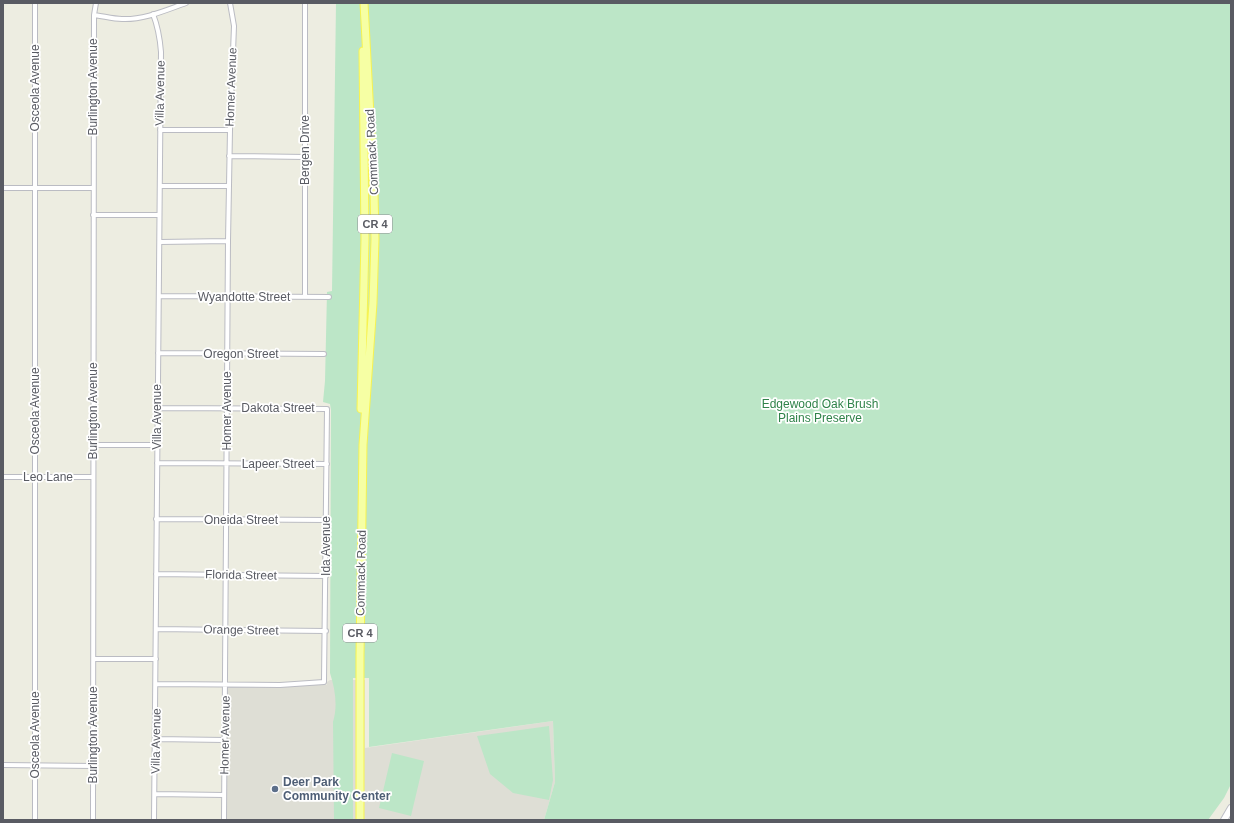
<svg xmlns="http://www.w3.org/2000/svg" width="1234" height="823" font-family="Helvetica,sans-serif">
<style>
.industrial{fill:#deded5}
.green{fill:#bce6c7}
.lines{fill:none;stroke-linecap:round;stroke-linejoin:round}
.street-casing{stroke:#bbbcc3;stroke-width:6}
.secondary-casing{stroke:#bebfc7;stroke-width:8}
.primary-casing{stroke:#f7f350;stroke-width:9}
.street{stroke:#fff;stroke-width:4}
.secondary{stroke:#fff;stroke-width:6}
.primary{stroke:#f6ffa4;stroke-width:7}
.service-dot{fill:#5c6f8a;stroke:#fff;stroke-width:1.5}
.labels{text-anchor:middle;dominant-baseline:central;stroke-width:3.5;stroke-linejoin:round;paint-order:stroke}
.shield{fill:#fff;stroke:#8b8c92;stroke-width:1}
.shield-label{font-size:11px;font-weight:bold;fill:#595b63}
.street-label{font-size:12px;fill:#595b63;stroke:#fff}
.park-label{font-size:12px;fill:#30834a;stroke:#fff}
.service-label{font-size:12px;font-weight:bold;fill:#4e5e75;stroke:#fff;text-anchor:start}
</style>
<rect width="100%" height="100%" fill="#edede1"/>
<!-- industrial -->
<path class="industrial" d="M330 680H365V748L553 721 555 782 544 820H224L225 685H327V682Z"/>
<!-- green -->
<path class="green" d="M336 3H1231V784L1224 798 1208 820H544L555 782 553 721 369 747V678H353V820H334L333 722C338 705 335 689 330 673L331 410 330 404 323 402 325 381 327 292 332 291Z
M549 726 553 780 549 800 513 793 490 774 477 736Z
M392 753 424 761 411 816 379 808Z"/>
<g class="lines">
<defs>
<path id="street" d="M35 3V820
M153 14C158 27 160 39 161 52L154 820
M94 15C103 16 113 19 122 19 144 20 166 10 186 3
M160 130H230
M229 156 305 157
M160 186H229
M3 188H93
M93 215H159
M160 242 228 241
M159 296 329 297
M305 297V3
M158 353 324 354
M93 445H157
M157 463 327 464
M3 477H93
M156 519 326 520
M156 574 326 576
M156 629 326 631
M94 659H156
M156 684 280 685 324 682 327 409 158 408
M156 739 224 740
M3 765 93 766
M155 794 224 795
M93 820 94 15 96 3
M224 820 228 241 230 130 234 26 230 3"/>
<path id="secondary" d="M1224 820 1231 808"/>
<path id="primary" d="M361 409 365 239 363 51
M360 820V656L363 445 373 303 375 239 374 191 364 3"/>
</defs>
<!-- street casing -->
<use href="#street" class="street-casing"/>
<!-- secondary casing -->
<use href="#secondary" class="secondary-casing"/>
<!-- primary casing -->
<use href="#primary" class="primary-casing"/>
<!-- street -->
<use href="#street" class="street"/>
<!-- secondary -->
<use href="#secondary" class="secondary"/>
<!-- primary -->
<use href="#primary" class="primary"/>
</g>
<!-- markers -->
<circle class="service-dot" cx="275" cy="789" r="4"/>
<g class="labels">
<!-- shield labels -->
<g class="shield">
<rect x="358" y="215" width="34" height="18" rx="3"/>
<rect x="343" y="624" width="34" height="18" rx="3"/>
</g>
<g class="shield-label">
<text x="375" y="224">CR 4</text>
<text x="360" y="633">CR 4</text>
</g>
<!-- street labels -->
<g class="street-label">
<text transform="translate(93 87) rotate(-90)">Burlington Avenue</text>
<text transform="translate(231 87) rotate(-88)">Homer Avenue</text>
<text transform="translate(35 88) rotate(-90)">Osceola Avenue</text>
<text transform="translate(160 93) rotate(-89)">Villa Avenue</text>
<text transform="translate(305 150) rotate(-90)">Bergen Drive</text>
<text transform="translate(372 152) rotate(-93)">Commack Road</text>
<text x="244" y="297">Wyandotte Street</text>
<text x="241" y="354">Oregon Street</text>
<text x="278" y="408">Dakota Street</text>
<text transform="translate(35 411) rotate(-90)">Osceola Avenue</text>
<text transform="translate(93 411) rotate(-90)">Burlington Avenue</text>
<text transform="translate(227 411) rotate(-90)">Homer Avenue</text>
<text transform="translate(157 417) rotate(-90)">Villa Avenue</text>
<text x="278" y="464">Lapeer Street</text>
<text x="48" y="477">Leo Lane</text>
<text x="241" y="520">Oneida Street</text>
<text transform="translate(326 546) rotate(-90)">Ida Avenue</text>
<text transform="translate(361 573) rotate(-89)">Commack Road</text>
<text transform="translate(241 575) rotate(1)">Florida Street</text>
<text transform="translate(241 630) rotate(1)">Orange Street</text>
<text transform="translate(35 735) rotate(-90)">Osceola Avenue</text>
<text transform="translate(93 735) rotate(-90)">Burlington Avenue</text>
<text transform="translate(225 735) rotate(-89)">Homer Avenue</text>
<text transform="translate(156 741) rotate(-89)">Villa Avenue</text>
</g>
<!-- park labels -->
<g class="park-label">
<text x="820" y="404">Edgewood Oak Brush<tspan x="820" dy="14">Plains Preserve</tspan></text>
</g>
<!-- service labels -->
<g class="service-label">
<text x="283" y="782">Deer Park<tspan x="283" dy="14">Community Center</tspan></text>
</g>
</g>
<!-- border -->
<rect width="1234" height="823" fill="none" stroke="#595b63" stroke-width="8"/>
</svg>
